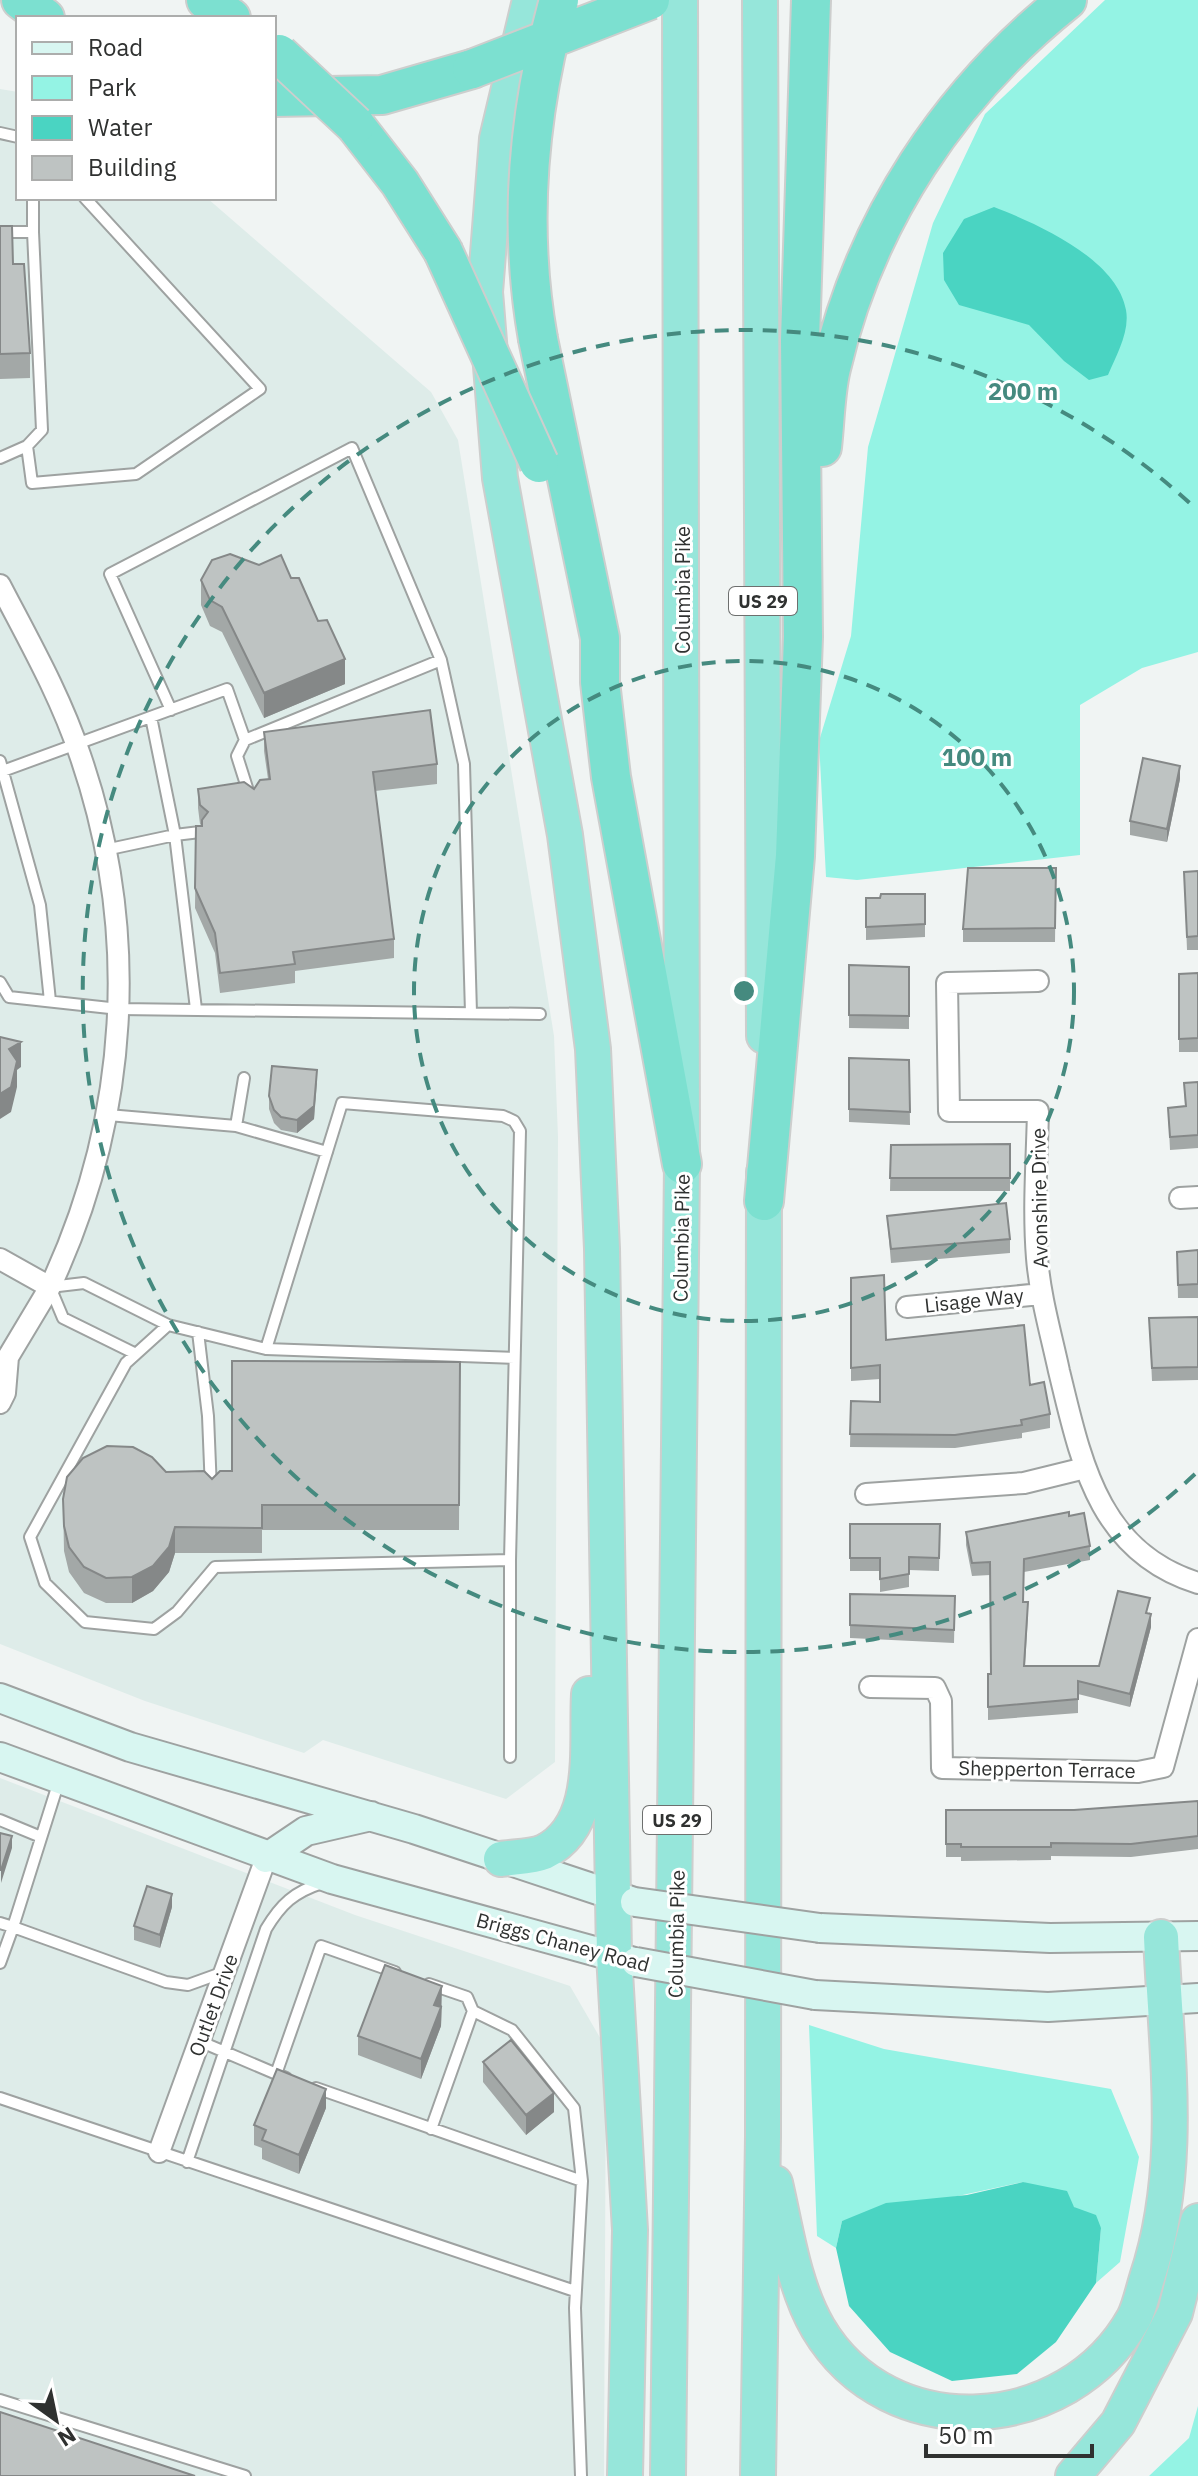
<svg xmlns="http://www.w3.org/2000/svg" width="1198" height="2476" font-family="'IBM Plex Sans',sans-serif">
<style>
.built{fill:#deece9}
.green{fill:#94f3e4}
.water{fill:#4ad4c2}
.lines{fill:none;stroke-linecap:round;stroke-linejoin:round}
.service-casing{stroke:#9ea2a1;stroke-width:14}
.minor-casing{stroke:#9ea2a1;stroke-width:24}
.secondary-casing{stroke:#9ea2a1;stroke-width:32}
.trunk-casing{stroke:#cdcecd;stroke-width:38}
.motorway-casing{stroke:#cdcecd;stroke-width:42}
.service{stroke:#fff;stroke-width:10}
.minor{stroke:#fff;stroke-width:20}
.secondary{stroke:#d8f6f1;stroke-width:28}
.trunk{stroke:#96e6da;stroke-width:34}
.motorway{stroke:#7ce0d0;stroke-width:38}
.secondary-bridge-casing{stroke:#9ea2a1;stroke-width:32;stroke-linecap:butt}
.motorway-bridge-casing{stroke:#cdcecd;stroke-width:42;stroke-linecap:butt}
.secondary-bridge{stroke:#d8f6f1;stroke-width:28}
.motorway-bridge{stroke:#7ce0d0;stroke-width:38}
.wall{fill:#a3a8a7}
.shaded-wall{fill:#858888}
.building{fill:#bec3c2;stroke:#858888;stroke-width:2}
.ring{fill:none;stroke:#458a7f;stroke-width:4;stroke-dasharray:14 10}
.labels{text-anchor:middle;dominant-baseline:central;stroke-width:6;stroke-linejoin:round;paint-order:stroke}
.shield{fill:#fff;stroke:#6d6f6e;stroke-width:2}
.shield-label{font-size:18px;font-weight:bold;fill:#2f3130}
.street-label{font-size:20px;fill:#2f3130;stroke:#fff}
.centre{fill:#458a7f;stroke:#fff;stroke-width:4}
.ring-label{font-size:24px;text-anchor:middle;font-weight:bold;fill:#458a7f;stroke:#fff;stroke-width:6;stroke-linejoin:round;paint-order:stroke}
</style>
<rect width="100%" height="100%" fill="#f0f4f3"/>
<!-- built -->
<path class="built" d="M0 89 18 92V198H207L431 392 458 440 554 1036 558 1137 555 1762 506 1799 323 1740 304 1753 145 1701 0 1644Z
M0 1778 355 1915 570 1986 606 2048 604 2476H0Z"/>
<!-- green -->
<path class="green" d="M1105 0H1198V652L1142 668 1080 705V855L857 880 826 877 819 741 851 636 868 447 933 223 985 114Z
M809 2025 884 2049 1111 2089 1139 2157 1120 2262 1096 2283 1101 2228 1074 2207 1023 2182 842 2221 836 2248 817 2236Z
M1198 2406V2476H1149L1189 2438Z"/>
<!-- water -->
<path class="water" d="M994 207C1038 224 1117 259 1126 310 1130 332 1116 356 1108 375L1089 380 1064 361 1029 325 959 305 944 280 943 253 964 219Z
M1023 2182 1067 2191 1074 2207 1096 2215 1101 2228 1096 2283 1056 2342 1017 2374 952 2381 890 2352 849 2306 836 2248 842 2221 886 2203 967 2195Z"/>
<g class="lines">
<defs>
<path id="service" d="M0 133 18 137
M0 232H33V198
M27 446 42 430 33 232
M0 458 27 446 32 483 136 474 260 389 85 198
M171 710 110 574 352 448 441 660 464 764 471 1013
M0 761 40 905 50 1001
M0 772 227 689 245 740
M249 794 237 756 245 740 441 660
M105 850 175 835 151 717
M0 982 9 997 119 1009 540 1014
M196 1009 175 835 200 832
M108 1115 236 1126 327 1152
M236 1126 244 1078
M168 1325 126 1363 30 1537 45 1583 85 1622 154 1629 177 1612 215 1567 510 1560V1757
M198 1332 208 1416 211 1490
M266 1349 342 1103 503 1116 514 1121 520 1131 510 1560
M136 1354 63 1318 50 1287 84 1283 168 1325 266 1349 514 1358
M59 1781 13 1927 166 1982 188 1985 224 1972
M0 1820 41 1837
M0 1923 13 1927 0 1963
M429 1984 467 1997 473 2011 431 2129
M473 2011 512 2030 574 2108 582 2181
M199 2041 286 2078
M276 2074 321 1946 395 1972
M316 2088 582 2181 575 2308 581 2476
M0 2098 575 2291
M187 2162 266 1929C281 1904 294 1892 322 1883
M0 2400 245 2476"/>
<path id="minor" d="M0 585C29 641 60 695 80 755 141 931 129 1119 50 1287L0 1259
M1038 981 947 983 949 1111H1038C1037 1159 1033 1209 1037 1258 1040 1296 1051 1334 1059 1371 1081 1461 1098 1552 1198 1583
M1180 1198 1198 1197
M907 1307 1041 1294
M0 1364 8 1357 50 1287
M0 1403 5 1393 8 1357
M866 1494 1024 1483 1085 1468
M870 1687 935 1688 941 1701 942 1768 1138 1772 1163 1767 1198 1639
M159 2152 266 1858"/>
<path id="secondary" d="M0 1698 130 1747 414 1829 631 1901
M0 1757 332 1879 634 1962
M266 1858 306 1831 371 1816
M820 1928 1050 1938 1198 1936
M815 1995 1048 2007 1198 1998"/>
<path id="trunk" d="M530 0 497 139 485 292 500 478 565 835 593 1049 602 1249 614 1955 630 2230 625 2476
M760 0 764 1036
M501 1859C514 1857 532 1857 544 1852 599 1825 586 1746 589 1694
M775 2183C786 2230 793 2285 818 2328 889 2448 1068 2436 1134 2318 1140 2306 1143 2291 1147 2278 1184 2167 1166 2052 1161 1937
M668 2476 682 1164 680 0
M758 2476 763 2136 764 1172
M1073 2476 1118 2423 1175 2313 1198 2221"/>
<path id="motorway" d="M21 0 45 18
M206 0 231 18
M274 97 382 95 472 69
M355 125 400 183 443 251
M538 339 600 638V682L611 777 682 1164
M822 447C825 421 825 393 831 368 865 221 950 93 1067 0
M764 1201 795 856 803 637 800 340 811 0"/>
</defs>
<!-- service casing -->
<use href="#service" class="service-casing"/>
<!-- minor casing -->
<use href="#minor" class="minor-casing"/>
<!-- secondary casing -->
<use href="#secondary" class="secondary-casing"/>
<!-- trunk casing -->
<use href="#trunk" class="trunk-casing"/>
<!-- motorway casing -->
<use href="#motorway" class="motorway-casing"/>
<!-- service -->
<use href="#service" class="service"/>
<!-- minor -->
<use href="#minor" class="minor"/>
<!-- secondary -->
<use href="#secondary" class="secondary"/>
<!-- trunk -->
<use href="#trunk" class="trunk"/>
<!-- motorway -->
<use href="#motorway" class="motorway"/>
<defs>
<path id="secondary-bridge" d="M635 1902 820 1928
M636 1962 815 1995"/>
<path id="motorway-bridge" d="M279 54 355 125
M472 69 650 0
M443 251 539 463
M538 339C518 226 528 111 559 0"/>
</defs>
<!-- secondary-bridge casing -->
<use href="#secondary-bridge" class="secondary-bridge-casing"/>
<!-- motorway-bridge casing -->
<use href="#motorway-bridge" class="motorway-bridge-casing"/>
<!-- secondary-bridge -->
<use href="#secondary-bridge" class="secondary-bridge"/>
<!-- motorway-bridge -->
<use href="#motorway-bridge" class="motorway-bridge"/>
</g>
<!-- wall -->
<path class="wall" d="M0 226 13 264 30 353V378L0 379Z
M291 578 345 684 264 718 222 632 210 626 201 605V580Z
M264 732 437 764V784L375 791 394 939V958L295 971V983L220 993 215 953 195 908 196 826H202L200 824 198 808V789H254L268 779 264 751Z
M1180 779 1167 842 1130 835V821Z
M1056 868 1055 942H963V929Z
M1198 871V950H1187L1184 872Z
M925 894V937L866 940V898H880Z
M849 965 909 967V1029L849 1028Z
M1198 973V1052H1179V974Z
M849 1058 909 1060 910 1125 849 1122Z
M1198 1082V1148L1170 1150 1168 1108 1185 1106 1184 1083Z
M317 1083 314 1119 297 1133 281 1130 274 1123 269 1109V1096Z
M1010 1144V1191H890L891 1145Z
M887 1216 1010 1239V1253L891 1263Z
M1198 1250V1298H1178L1177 1252Z
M851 1278 886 1340 1030 1385 1050 1414V1428L1022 1433V1438L955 1448 850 1447 851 1401 880 1402V1379L851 1381Z
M1198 1317V1380L1152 1381 1149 1318Z
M460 1362 459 1530H262V1553H175L169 1572 153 1591 132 1603H106L84 1593 69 1572 64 1551 63 1499 166 1472 212 1479Z
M1069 1516 1090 1546V1560L1024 1572V1602L1028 1615 1025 1666H1099L1150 1612 1151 1627 1130 1707 1078 1694V1713L988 1720V1674H991L990 1575 972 1576 966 1545V1532Z
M850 1524H940L939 1571 909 1570V1587L880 1592V1571H850Z
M850 1594 955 1596 954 1643 850 1638Z
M1198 1801V1849L1131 1857 1051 1856V1860L961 1861V1857H946V1810H1074Z
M172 1907 160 1948 134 1940V1926Z
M442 2005 441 2026 421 2079 358 2055V2036Z
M483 2062 554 2112 526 2135 483 2082Z
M326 2108 299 2174 262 2159V2148L254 2145V2125Z"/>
<!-- shaded-wall -->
<path class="shaded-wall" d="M345 659V684L264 718V693Z
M1180 766V779L1167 842V829Z
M21 1042V1067L17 1070V1087L11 1112 0 1119V1094L9 1049Z
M317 1070 314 1119 297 1133V1120Z
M175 1527V1553L169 1572 153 1591 132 1603V1577Z
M1151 1614V1627L1130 1707V1694Z
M12 1836V1848L1 1883V1870Z
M172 1894V1907L160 1948V1935Z
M442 1986 441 2026 421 2079V2059L434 2005Z
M326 2089V2108L299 2174V2155Z
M554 2093V2112L526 2135V2115Z"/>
<!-- building -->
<path class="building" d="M0 226H12L13 264H24L30 353 0 354Z
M230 554 259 565 281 555 291 578H299L318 621 327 620 345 659 264 693 222 607 210 600 201 580 212 560Z
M430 710 437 764 373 772 394 939 293 952 295 964 220 973 215 933 195 888 196 826H202V820L208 812 200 805 198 789 244 782 254 789 260 780 270 779 264 732Z
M1143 758 1180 766 1167 829 1130 821Z
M968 868H1056L1055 928 963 929Z
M1198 871V936L1187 937 1184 872Z
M881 894H925V924L866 927V898H880Z
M849 965 909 967V1016L849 1015Z
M1198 973V1038L1179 1039V974Z
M0 1037 21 1042 9 1049 17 1061 11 1087 0 1094Z
M849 1058 909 1060 910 1112 849 1109Z
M272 1066 317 1070 314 1106 297 1120 281 1117 274 1110 269 1096Z
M1198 1082V1135L1170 1137 1168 1108 1186 1106 1184 1083Z
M1010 1144V1178H890L891 1145Z
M1006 1203 1010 1239 891 1249 887 1216Z
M1198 1250V1284L1178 1285 1177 1252Z
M884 1275 886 1340 1024 1325 1030 1385 1044 1382 1050 1414 1021 1420 1022 1425 955 1435 850 1434 851 1401 880 1402V1365L851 1368V1278Z
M1198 1317V1367L1152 1368 1149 1318Z
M232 1361 460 1362 459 1505H262V1528L175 1527 169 1547 153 1566 132 1577 106 1578 84 1567 69 1547 64 1526 63 1499 67 1477 83 1458 107 1446 133 1447 152 1457 166 1472 204 1471 212 1479 220 1471H232Z
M1069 1512V1516L1084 1513 1090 1546 1024 1559 1023 1602H1028L1024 1666H1099L1118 1591 1150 1598 1146 1613 1151 1614 1130 1694 1078 1681V1699L988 1707V1674H991L990 1562 972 1563 966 1532Z
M850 1524H940L939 1558 909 1557V1574L880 1579V1558H850Z
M850 1594 955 1596 954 1630 850 1625Z
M1198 1801V1836L1131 1844 1051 1843V1847H961V1844H946V1810H1074Z
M0 1833 12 1836 1 1870H0Z
M147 1886 172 1894 160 1935 134 1926Z
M385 1965 442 1986 434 2005 441 2007 421 2059 358 2036Z
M511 2040 554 2093 526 2115 483 2062Z
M277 2069 326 2089 299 2155 262 2140 266 2130 254 2125Z
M0 2412 195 2476H0Z"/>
<!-- distance rings -->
<g class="ring">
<circle cx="744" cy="991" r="330"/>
<path d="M1195 1474A661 661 0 1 1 1195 508"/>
</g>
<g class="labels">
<!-- shield labels -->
<g class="shield">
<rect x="729" y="587" width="68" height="28" rx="6"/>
<rect x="643" y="1806" width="68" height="28" rx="6"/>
</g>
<g class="shield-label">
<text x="763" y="601">US 29</text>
<text x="677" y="1820">US 29</text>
</g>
<!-- street labels -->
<g class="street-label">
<text transform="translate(682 590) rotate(-90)">Columbia Pike</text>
<text transform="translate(1039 1198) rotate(-91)">Avonshire Drive</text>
<text transform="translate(681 1238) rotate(-89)">Columbia Pike</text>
<text transform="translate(974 1300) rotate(-6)">Lisage Way</text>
<text transform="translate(1047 1769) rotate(1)">Shepperton Terrace</text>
<text transform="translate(676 1934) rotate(-89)">Columbia Pike</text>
<text transform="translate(563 1942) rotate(15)">Briggs Chaney Road</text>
<text transform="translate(213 2005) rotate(-70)">Outlet Drive</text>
</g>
</g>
<circle cx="744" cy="991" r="12" class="centre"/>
<g class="ring-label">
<text x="1023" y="400">200 m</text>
<text x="977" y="766">100 m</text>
</g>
<!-- legend -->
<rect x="16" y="16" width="260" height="184" fill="#ffffff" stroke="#acadac" stroke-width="2"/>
<rect x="32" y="42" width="40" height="12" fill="#d8f6f1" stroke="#acadac" stroke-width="2"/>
<text x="88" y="56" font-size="24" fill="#2f3130">Road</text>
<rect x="32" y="76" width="40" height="24" fill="#94f3e4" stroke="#acadac" stroke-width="2"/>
<text x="88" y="96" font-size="24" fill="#2f3130">Park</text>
<rect x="32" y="116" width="40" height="24" fill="#4ad4c2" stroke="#acadac" stroke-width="2"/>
<text x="88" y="136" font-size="24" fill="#2f3130">Water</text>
<rect x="32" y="156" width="40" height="24" fill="#bec3c2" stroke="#acadac" stroke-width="2"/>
<text x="88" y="176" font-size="24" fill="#2f3130">Building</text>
<!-- north arrow -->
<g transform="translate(56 2420) rotate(147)" stroke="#ffffff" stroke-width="6" paint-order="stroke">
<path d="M0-6L14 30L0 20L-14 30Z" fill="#2f3130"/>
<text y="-12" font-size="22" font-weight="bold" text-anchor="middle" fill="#2f3130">N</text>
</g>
<!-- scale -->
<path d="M926 2444v12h166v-12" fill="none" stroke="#2f3130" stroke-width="4"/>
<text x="938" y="2444" font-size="24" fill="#2f3130" stroke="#ffffff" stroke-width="6" paint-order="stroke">50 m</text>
</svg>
